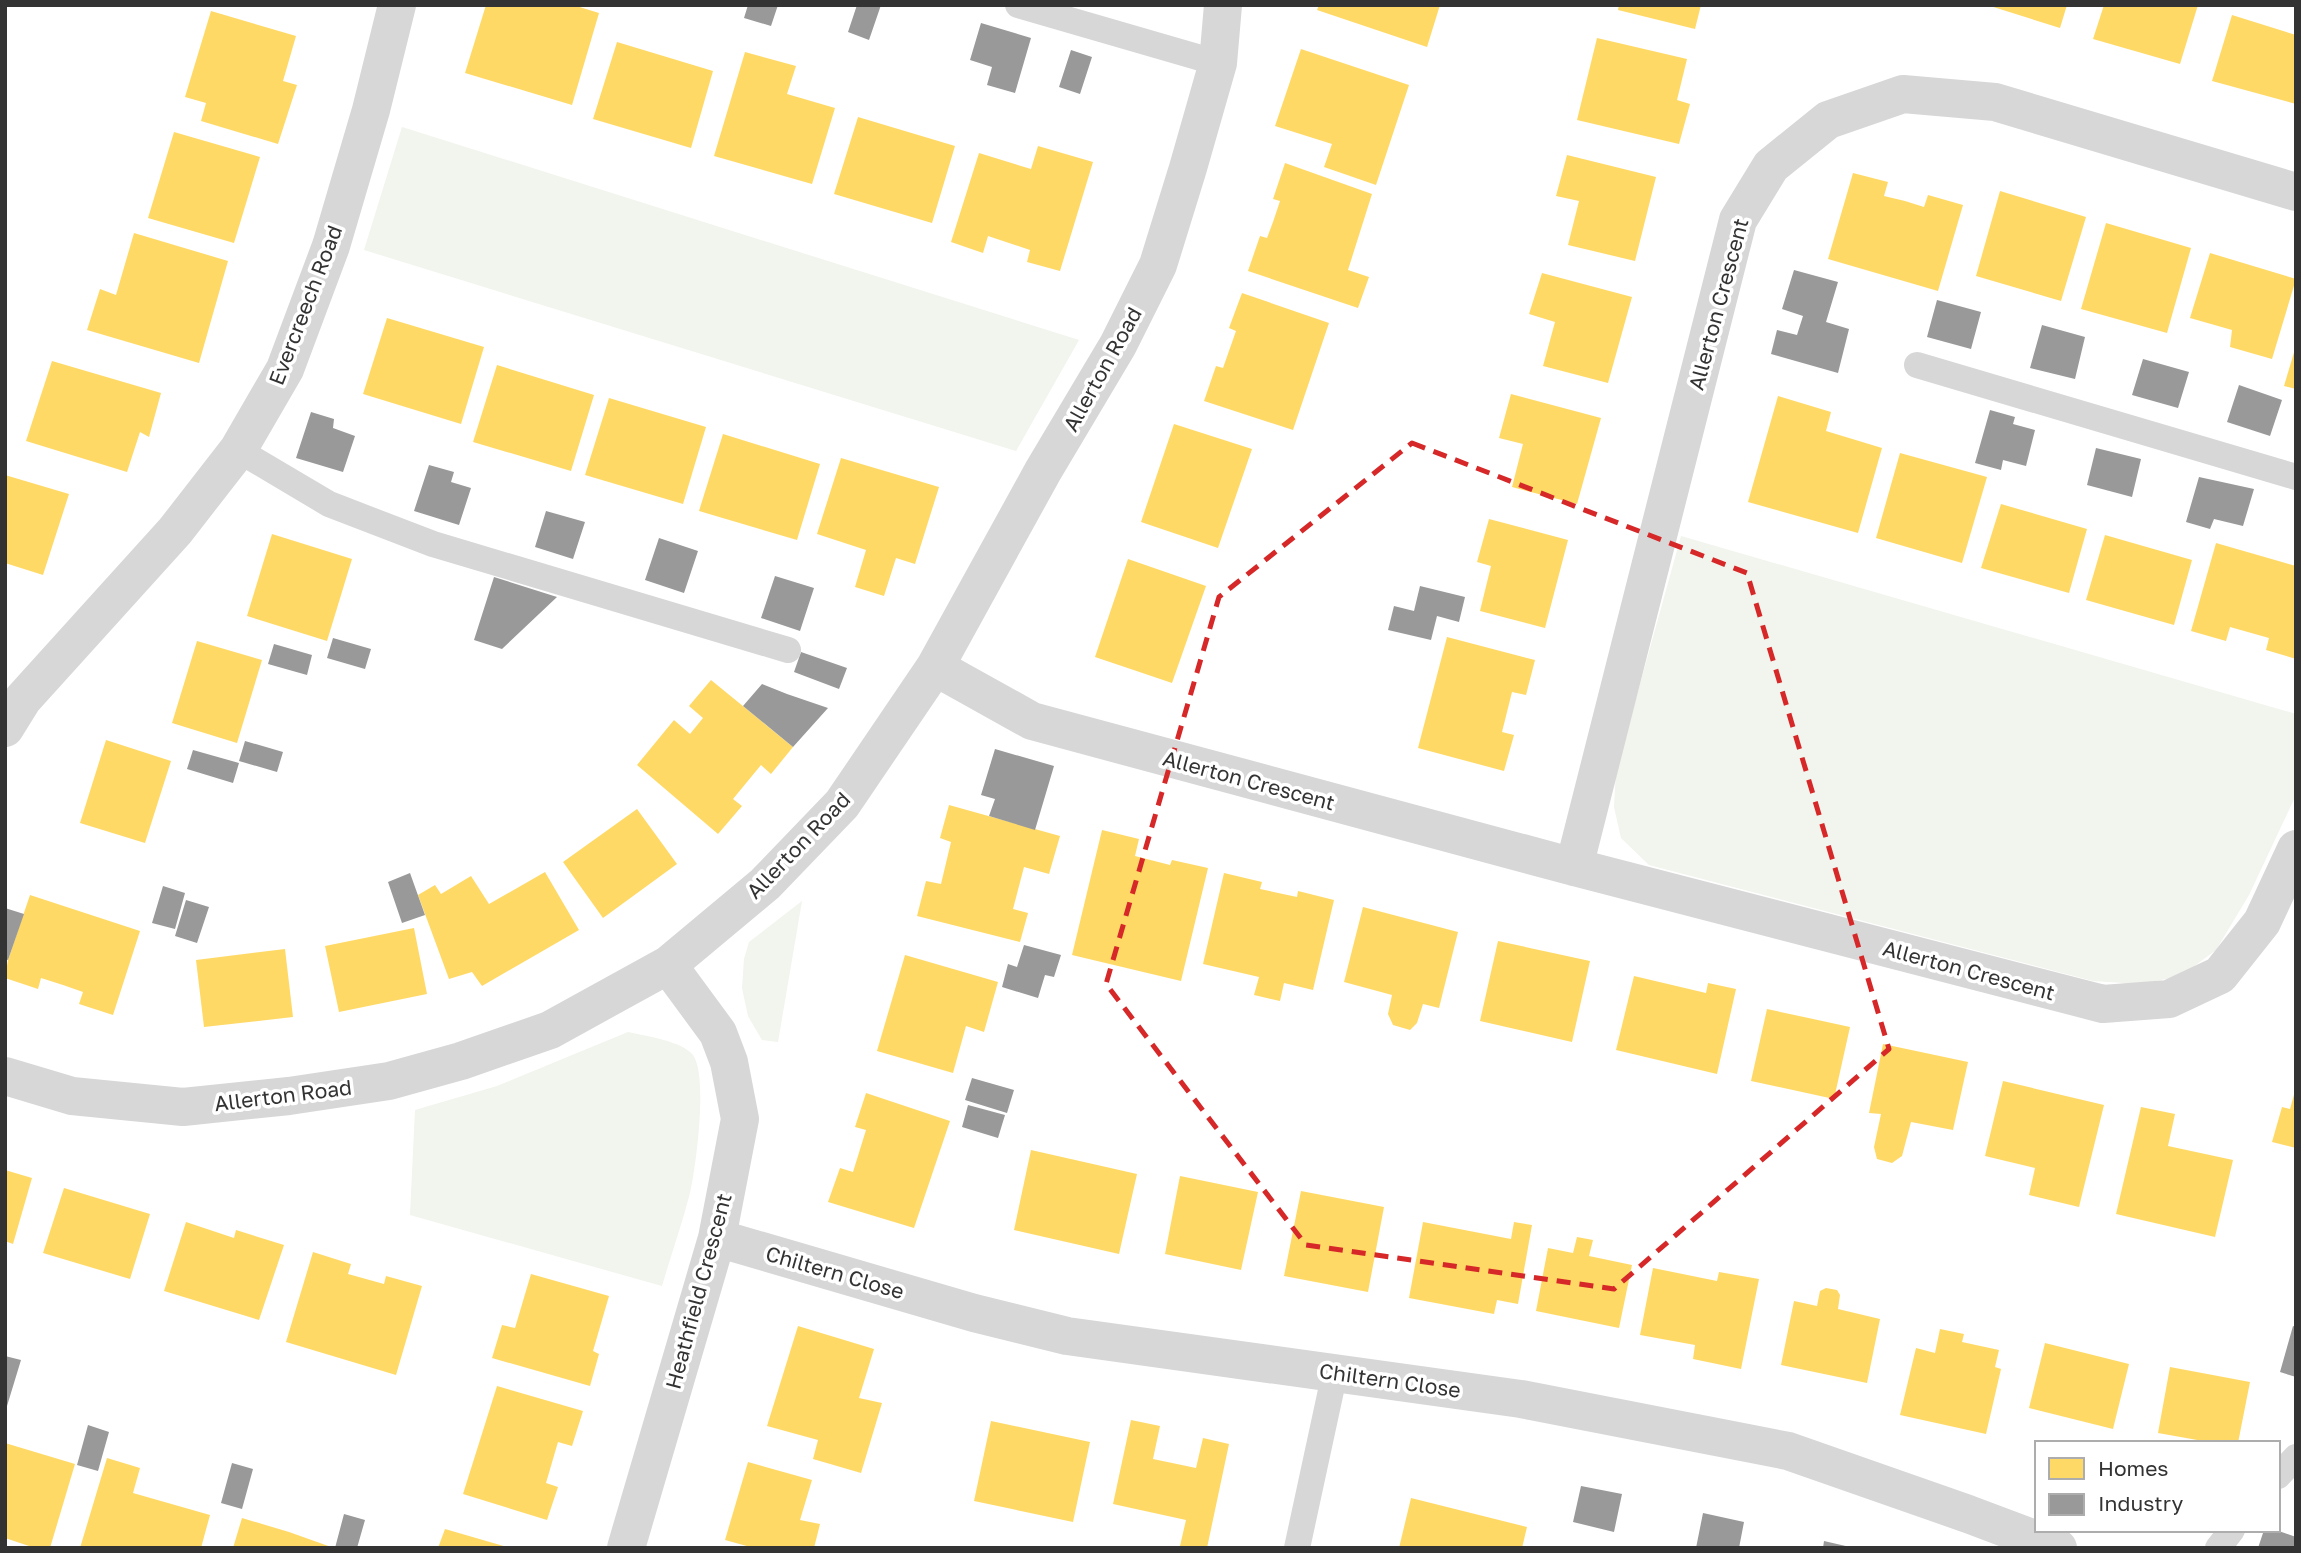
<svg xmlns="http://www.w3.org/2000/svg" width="2301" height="1553" font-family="'Golos Text',sans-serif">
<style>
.green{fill:#f1f5ed}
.homes{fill:#ffd966}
.industry{fill:#999}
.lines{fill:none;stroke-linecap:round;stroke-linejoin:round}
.lane{stroke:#d7d7d7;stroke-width:26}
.street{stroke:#d7d7d7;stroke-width:38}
.marked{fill:none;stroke:#d62828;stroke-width:5;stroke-dasharray:14 9;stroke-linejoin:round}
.labels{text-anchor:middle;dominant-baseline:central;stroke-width:7;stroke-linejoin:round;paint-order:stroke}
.street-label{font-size:21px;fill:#333;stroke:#fff}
</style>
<rect width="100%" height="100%" fill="#fff"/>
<!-- green -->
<path class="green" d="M402 127 1079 340 1016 451 364 250Z
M1681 536 2296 714V795L2249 895 2216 950 2181 976 2140 984 2093 981 1649 865 1621 838 1614 807 1616 771Z
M802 901 778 1042 762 1040 748 1016 742 988 744 959 749 942Z
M628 1032C645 1036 682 1041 693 1055 708 1076 696 1167 690 1193 682 1224 671 1255 662 1286L410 1215 415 1110 497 1086Z"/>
<!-- homes -->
<path class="homes" d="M486 5H573L599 13 572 105 465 73Z
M1319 5H1440L1427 47 1317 10Z
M1619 5H1701L1695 29 1618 10Z
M1987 5H2067L2060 28Z
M2104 5H2198L2180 64 2093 39Z
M211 11 296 36 283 81 297 85 278 144 201 121 206 103 185 97Z
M2232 15 2296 35V104L2212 81Z
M1597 38 1687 59 1677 100 1690 104 1679 144 1577 120Z
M617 42 713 71 691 148 593 119Z
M1301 49 1409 85 1376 185 1324 167 1332 144 1275 126Z
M745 52 796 66 787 94 835 108 812 184 714 156Z
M858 117 955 146 932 223 834 194Z
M174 132 260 157 234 243 148 218Z
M1038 146 1093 162 1060 271 1027 262 1030 250 988 236 983 253 951 242 979 153 1031 169Z
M1567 155 1656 177 1635 261 1568 245 1579 201 1556 196Z
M1285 163 1372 194 1348 270 1369 277 1358 308 1248 271 1260 236 1267 238 1273 222 1280 201 1273 199Z
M1853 173 1888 182 1884 196 1905 201 1924 207 1928 195 1963 205 1938 291 1828 259Z
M2000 191 2086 217 2061 301 1976 276Z
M2106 223 2191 248 2167 333 2081 309Z
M134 233 228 261 199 363 87 330 100 289 116 295Z
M2210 253 2296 279 2272 359 2230 347 2232 330 2190 318Z
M1542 273 1632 297 1608 383 1543 366 1555 322 1529 314Z
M1242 293 1329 323 1293 430 1204 401 1216 366 1223 368 1236 331 1229 328Z
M387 318 484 347 461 424 363 394Z
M2295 349H2296V389L2284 386Z
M52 361 161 393 149 437 140 432 127 472 26 441Z
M497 365 594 395 571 471 473 442Z
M1511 394 1601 418 1577 504 1512 487 1523 444 1499 438Z
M1778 396 1831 412 1826 431 1882 448 1858 533 1748 502Z
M609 398 706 427 683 504 585 475Z
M1174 424 1252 449 1218 548 1141 522Z
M723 434 820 464 797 540 699 511Z
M1900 453 1987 477 1962 563 1876 538Z
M841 458 939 487 915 564 896 558 884 596 855 587 866 550 817 534Z
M5 475 69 494 43 575 5 563Z
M2001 504 2087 529 2069 593 1981 568Z
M1489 519 1568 540 1545 628 1480 611 1491 566 1477 562Z
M272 534 352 559 327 641 247 616Z
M2105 535 2192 560 2174 625 2086 600Z
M2216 543 2296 566V659L2266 650 2269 638 2230 627 2226 641 2191 631Z
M1128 559 1206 586 1172 683 1095 657Z
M1447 637 1535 660 1526 695 1512 692 1502 732 1514 735 1504 771 1418 748Z
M197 641 262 660 237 743 172 723Z
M711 680 793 747 771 774 761 765 733 799 742 806 718 834 637 765 674 720 690 734 703 718 689 706Z
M106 740 171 761 145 843 80 823Z
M949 805 1060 836 1049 874 1024 867 1013 909 1028 913 1020 942 917 916 926 881 941 884 951 842 940 838Z
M637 809 677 864 603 918 563 862Z
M1102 830 1139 839 1135 856 1170 865 1172 860 1208 868 1181 981 1072 955Z
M545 872 579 930 482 986 472 972 449 979 418 895 435 885 441 894 471 876 489 904Z
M1224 873 1262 882 1260 889 1297 897 1298 891 1334 900 1313 990 1284 983 1280 1001 1254 995 1259 977 1203 964Z
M30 895 140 931 113 1015 79 1004 83 992 63 985 41 978 38 989 5 978 8 960Z
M1363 907 1458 932 1439 1008 1423 1004 1417 1023 1410 1030 1393 1025 1388 1014 1392 995 1344 982Z
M414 928 427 994 339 1012 325 946Z
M1498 941 1590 961 1572 1042 1480 1021Z
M285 949 293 1017 204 1027 196 960Z
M905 955 998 982 984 1032 966 1026 953 1073 877 1051Z
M1634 976 1706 993 1708 983 1736 989 1717 1074 1616 1050Z
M1767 1009 1850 1027 1834 1099 1751 1081Z
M1883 1044 1968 1062 1953 1130 1911 1122 1902 1156 1892 1163 1877 1159 1874 1147 1881 1114 1869 1113Z
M2003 1081 2104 1105 2079 1207 2029 1195 2035 1168 1985 1156Z
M2295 1091H2296V1148L2272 1142 2282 1107 2290 1109Z
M866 1093 950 1121 914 1228 828 1202 840 1168 853 1172 866 1130 855 1127Z
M2141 1107 2175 1114 2168 1146 2233 1160 2215 1237 2116 1214Z
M1031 1150 1137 1174 1119 1254 1014 1230Z
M5 1170 32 1178 13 1244 5 1241Z
M1180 1176 1258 1192 1241 1270 1165 1254Z
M64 1188 150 1214 130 1279 43 1253Z
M1301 1191 1384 1207 1368 1292 1284 1276Z
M186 1222 234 1238 236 1230 284 1245 259 1320 164 1291Z
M1423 1222 1511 1239 1514 1222 1532 1225 1518 1304 1497 1300 1494 1314 1409 1298Z
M1577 1237 1593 1240 1589 1256 1632 1265 1619 1328 1536 1311 1548 1248 1573 1253Z
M313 1252 351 1264 348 1274 384 1284 386 1276 422 1286 396 1375 286 1342Z
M1653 1268 1717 1281 1719 1272 1759 1279 1741 1369 1693 1359 1695 1345 1640 1335Z
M531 1274 609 1296 593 1351 599 1354 590 1386 492 1358 502 1325 515 1328Z
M1826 1288 1837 1290 1840 1295 1838 1309 1880 1319 1867 1383 1781 1365 1794 1301 1817 1306 1820 1291Z
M798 1326 874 1349 859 1398 882 1403 861 1473 813 1459 818 1440 767 1426Z
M1940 1329 1964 1334 1962 1342 1999 1350 1995 1367 2001 1369 1986 1434 1900 1415 1916 1348 1935 1353Z
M2045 1343 2129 1364 2113 1429 2029 1408Z
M2170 1367 2250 1382 2238 1443H2214L2158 1433Z
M497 1386 583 1411 572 1446 558 1442 546 1483 558 1487 547 1520 463 1494Z
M1131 1420 1160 1426 1153 1459 1196 1468 1203 1438 1229 1444 1207 1548 1180 1546 1186 1520 1113 1504Z
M991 1421 1090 1442 1073 1522 974 1501Z
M5 1443 75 1464 50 1548H35L5 1538Z
M107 1458 140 1468 133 1493 210 1515 201 1548H80Z
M748 1462 812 1480 800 1520 820 1524 814 1548H754L725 1540Z
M1411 1498 1527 1527 1522 1548H1399Z
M242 1518 289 1532 334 1548H233Z
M445 1529 507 1547V1548H438Z"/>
<!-- industry -->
<path class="industry" d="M748 5H778L771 26 744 18Z
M857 5H881L869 40 848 32Z
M981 23 1031 38 1015 93 987 85 992 67 970 60Z
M1071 50 1092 57 1080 94 1059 87Z
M1794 270 1838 282 1826 322 1849 329 1838 373 1771 354 1777 330 1797 335 1803 316 1782 309Z
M1937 300 1981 312 1971 349 1927 337Z
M2042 325 2085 337 2075 379 2030 368Z
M2143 359 2189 372 2178 408 2132 395Z
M2239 385 2282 400 2270 436 2227 422Z
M1990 410 2015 417 2013 424 2035 430 2026 466 2003 460 2001 470 1975 463Z
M311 412 334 419 333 428 355 436 343 472 296 458Z
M2096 448 2141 459 2132 497 2087 485Z
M429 465 454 472 451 482 471 488 459 525 414 511Z
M2199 477 2254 489 2243 526 2214 519 2210 529 2186 522Z
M546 511 585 522 573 559 535 547Z
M659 538 698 551 684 593 645 580Z
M775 576 814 588 800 631 761 618Z
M494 577 557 597 502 649 474 640Z
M1420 586 1465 597 1459 622 1437 616 1431 640 1388 630 1394 606 1414 611Z
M333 638 371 649 365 669 327 658Z
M274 644 312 655 307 675 268 664Z
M801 652 847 668 839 689 794 672Z
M762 684 787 694 828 708 793 747 743 706Z
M245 741 283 752 277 772 239 761Z
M995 749 1054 766 1035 830 989 816 995 799 981 795Z
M193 750 239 763 233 783 187 769Z
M410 873 425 915 402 923 388 882Z
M163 886 185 893 175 929 152 923Z
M186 900 209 907 197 943 175 936Z
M5 908 24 914 8 960 5 959Z
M1024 945 1061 955 1054 977 1045 975 1038 998 1002 987 1008 964 1017 967Z
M972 1078 1014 1090 1007 1113 965 1100Z
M968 1105 1005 1115 998 1138 962 1127Z
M2293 1326 2296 1327V1377L2280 1372Z
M5 1356 21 1360 7 1406 5 1405Z
M88 1425 109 1432 98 1471 77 1465Z
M232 1463 253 1469 242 1509 221 1503Z
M1581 1486 1622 1494 1614 1532 1573 1522Z
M1703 1513 1744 1522 1739 1548H1696Z
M344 1514 365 1520 357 1548H335Z
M2264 1530H2276L2296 1537V1548H2258Z
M1824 1541 1850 1547V1548H1823Z"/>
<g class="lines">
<!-- lane -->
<path class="lane" d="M1018 5 1218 63
M1917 365 2296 477
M238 450 329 504 433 544 788 650
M2278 1476 2296 1457
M1297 1548 1335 1372
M2218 1548 2232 1530"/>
<!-- street -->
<path class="street" d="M935 667 1032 721 1574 867 2103 1004 2169 999 2220 975 2262 922 2296 849
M5 728 23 699 175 531 238 450 285 369 331 246 371 110 397 5
M1574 867 1738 220 1771 166 1828 120 1903 94 1995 102 2296 192
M5 1076 72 1096 183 1107 289 1096 389 1081 461 1061 550 1030 668 965 765 884 842 804 935 667 1043 471 1118 345 1158 265 1188 168 1218 63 1223 5
M717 1238 974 1313 1067 1336 1521 1399 1788 1451 1968 1514 2058 1548
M626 1548 717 1238 740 1119 729 1062 718 1033 668 965"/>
</g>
<!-- marked area -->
<path class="marked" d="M1412 443 1747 573 1889 1049 1614 1289 1306 1245 1106 984 1219 597Z"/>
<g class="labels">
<!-- street labels -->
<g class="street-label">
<text transform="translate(1718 304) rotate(-75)">Allerton Crescent</text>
<text transform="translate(305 305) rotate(-69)">Evercreech Road</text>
<text transform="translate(1102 369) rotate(-61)">Allerton Road</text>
<text transform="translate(1249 780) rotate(15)">Allerton Crescent</text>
<text transform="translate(798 845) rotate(-46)">Allerton Road</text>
<text transform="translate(1969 970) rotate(15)">Allerton Crescent</text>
<text transform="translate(283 1095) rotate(-7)">Allerton Road</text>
<text transform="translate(835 1272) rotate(16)">Chiltern Close</text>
<text transform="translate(698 1291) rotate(-75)">Heathfield Crescent</text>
<text transform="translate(1390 1380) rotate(8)">Chiltern Close</text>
</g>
</g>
<!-- border -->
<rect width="2301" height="1553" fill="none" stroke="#333333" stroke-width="14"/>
<!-- legend -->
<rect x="2035" y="1441" width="245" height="91" fill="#ffffff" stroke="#adadad" stroke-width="2"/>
<rect x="2049" y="1458" width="35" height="21" fill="#ffd966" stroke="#adadad" stroke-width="2"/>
<text x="2098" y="1476" font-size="21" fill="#333333">Homes</text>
<rect x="2049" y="1494" width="35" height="21" fill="#999999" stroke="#adadad" stroke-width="2"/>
<text x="2098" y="1511" font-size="21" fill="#333333">Industry</text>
</svg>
